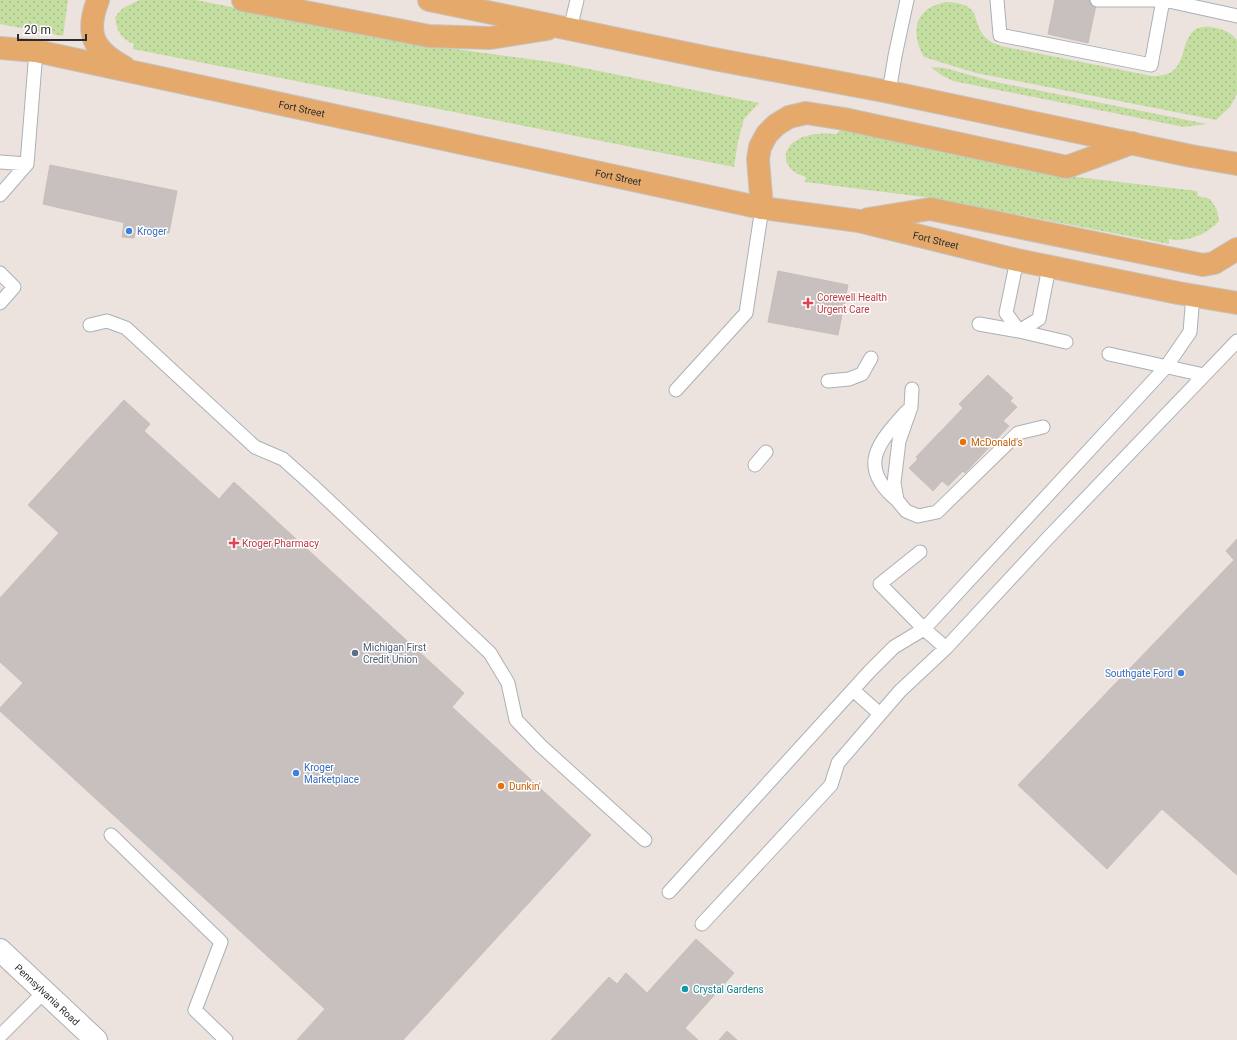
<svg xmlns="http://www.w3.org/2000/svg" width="1237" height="1040" font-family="Roboto,sans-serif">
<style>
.grass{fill:url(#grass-dots)}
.building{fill:#c7c0be;stroke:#c7beb8}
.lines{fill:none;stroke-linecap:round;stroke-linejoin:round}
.service-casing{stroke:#abb0b6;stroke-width:15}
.secondary-casing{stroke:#abb0b6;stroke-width:24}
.primary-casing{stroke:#c4c4c4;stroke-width:24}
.service{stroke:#fff;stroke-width:13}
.secondary{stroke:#fff;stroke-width:22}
.primary{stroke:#e4a96b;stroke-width:22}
.shop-dot{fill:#3f7fe0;stroke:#fff;stroke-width:1.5}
.health-dot{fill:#e0444e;stroke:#fff;stroke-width:1.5}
.food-dot{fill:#e8710a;stroke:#fff;stroke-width:1.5}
.service-dot{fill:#5c6f8a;stroke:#fff;stroke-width:1.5}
.culture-dot{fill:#0f9aa8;stroke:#fff;stroke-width:1.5}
.labels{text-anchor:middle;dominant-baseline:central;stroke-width:3;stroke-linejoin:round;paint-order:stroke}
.street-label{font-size:10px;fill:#2b2b2b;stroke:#fff}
.shop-label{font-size:10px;fill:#366cbe;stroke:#fff;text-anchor:start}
.health-label{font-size:10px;fill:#be3a42;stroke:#fff;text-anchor:start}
.food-label{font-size:10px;fill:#c56008;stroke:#fff;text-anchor:start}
.service-label{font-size:10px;fill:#4e5e75;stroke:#fff;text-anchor:start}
.culture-label{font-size:10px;fill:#0d838f;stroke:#fff;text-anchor:start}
</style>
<defs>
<pattern id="grass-dots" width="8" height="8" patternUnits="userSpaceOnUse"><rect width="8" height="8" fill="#c4dda0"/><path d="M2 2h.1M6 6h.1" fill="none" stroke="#a9be8a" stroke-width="1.8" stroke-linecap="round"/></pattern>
</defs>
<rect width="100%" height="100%" fill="#ece3df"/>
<!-- grass -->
<path class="grass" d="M0 0H68L63 36 0 24Z
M140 0H196L418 44 559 63 759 103 744 119 738 141 734 167 133 49 134 44C120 38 117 31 115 17L123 8Z
M948 2C985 5 969 21 987 39 991 43 997 44 1001 46L1152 76C1161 76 1169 75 1175 69 1189 55 1180 20 1216 28 1224 30 1232 33 1237 40V94L1230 107 1216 120 976 73 924 57C909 31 916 6 948 2Z
M931 67 945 68 991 81 1207 124 1184 127 953 81 941 75Z
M840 130 1068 176 1197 191 1198 196 1210 199 1217 210 1219 221C1207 234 1188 243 1169 239V244L932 198 805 182 806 177C781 170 778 147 803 137 814 133 825 133 837 134Z"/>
<!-- building -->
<path class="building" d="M1055 0H1097L1088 43 1048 34Z
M50 165 177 191 169 233 43 204Z
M124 223 136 225 134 238 122 237Z
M778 271 848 285 838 335 768 322Z
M988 375 1013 398 1010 401 1017 407 1003 421 1009 426 965 473 963 471 948 486 942 481 933 491 909 468 918 459 916 457 963 408 959 404Z
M124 400 150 424 144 431 219 499 234 482 464 693 452 707 591 835 403 1040H297L325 1009 0 711V708L23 683 0 662V598L59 533 28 505Z
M1237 539V875L1162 809 1107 869 1018 785 1234 560 1226 551Z
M696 939 734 973 685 1028 698 1040H551L609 977 617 984 626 973 647 993Z
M727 1031 737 1040H719Z"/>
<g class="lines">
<defs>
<path id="service" d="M997 0 1000 35 1151 65 1163 0
M1097 0H1156
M1164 0 1237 16
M570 29 577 0
M889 92 895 56 907 0
M0 162 27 164
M0 195 27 164 36 51
M1017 260 1006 313 1019 331
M0 273 14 287 0 303
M979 324 1019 331 1066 342
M90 325 107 321 126 328 255 447 283 459 312 485 490 653 508 683 516 720 541 746 645 840
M1019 331 1039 319 1049 267
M1109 354 1204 375
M828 381 849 379 862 374 871 358
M912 389 911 407 899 441 894 483 897 500 906 511 918 516 937 512 1018 433 1043 427
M676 390 746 313 762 208
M755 465 766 452
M897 500C856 466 879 442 907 411
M920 552 880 584 924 629 946 648
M853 690 880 714
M111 835 221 942 195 1010 226 1040
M669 892 870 671 894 647 924 629 1166 367 1190 332 1193 295
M702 924 831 785 838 763 900 691 946 648 1047 539 1237 341
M0 1036 44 992"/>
<g id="secondary">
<path id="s1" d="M0 950 96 1040"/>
</g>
<g id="primary">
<path d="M98 0C85 34 93 50 124 67"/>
<path d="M243 0 429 36 490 38 547 29"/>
<path d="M429 0 714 59 889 92 1191 156 1237 164"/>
<path id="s2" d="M0 48 36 51 762 208 859 221 1017 260 1178 293 1237 303"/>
<path d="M762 208 758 159 760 147 767 134 776 125 789 117 806 113 844 119 1067 167 1132 143"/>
<path d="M868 219 930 209 1203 265 1214 263 1237 249"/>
</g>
</defs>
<!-- service casing -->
<use href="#service" class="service-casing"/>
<!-- secondary casing -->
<use href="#secondary" class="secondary-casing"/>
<!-- primary casing -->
<use href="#primary" class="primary-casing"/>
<!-- service -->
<use href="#service" class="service"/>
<!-- secondary -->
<use href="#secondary" class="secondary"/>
<!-- primary -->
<use href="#primary" class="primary"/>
</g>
<!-- markers -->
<g class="shop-dot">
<circle cx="129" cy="231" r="4"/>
<circle cx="1181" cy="673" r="4"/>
<circle cx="296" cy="773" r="4"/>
</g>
<g class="health-dot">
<path d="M806 297h4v4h4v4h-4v4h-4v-4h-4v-4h4z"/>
<path d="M232 537h4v4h4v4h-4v4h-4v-4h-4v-4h4z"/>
</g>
<g class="food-dot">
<circle cx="963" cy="442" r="4"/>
<circle cx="501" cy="786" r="4"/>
</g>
<circle class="service-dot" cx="355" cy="653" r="4"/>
<circle class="culture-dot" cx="685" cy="989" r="4"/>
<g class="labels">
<!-- street labels -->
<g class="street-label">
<text stroke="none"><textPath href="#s2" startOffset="308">Fort Street</textPath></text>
<text stroke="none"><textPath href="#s2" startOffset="632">Fort Street</textPath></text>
<text stroke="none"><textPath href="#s2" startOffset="956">Fort Street</textPath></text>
<text stroke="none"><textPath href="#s1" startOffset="65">Pennsylvania Road</textPath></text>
</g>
<!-- shop labels -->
<g class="shop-label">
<text x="137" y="231">Kroger</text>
<text x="1173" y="673" text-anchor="end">Southgate Ford</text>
<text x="304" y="767">Kroger<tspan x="304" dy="12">Marketplace</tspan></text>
</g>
<!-- health labels -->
<g class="health-label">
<text x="817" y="297">Corewell Health<tspan x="817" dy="12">Urgent Care</tspan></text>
<text x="242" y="543">Kroger Pharmacy</text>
</g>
<!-- food labels -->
<g class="food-label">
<text x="971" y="442">McDonald's</text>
<text x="509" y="786">Dunkin'</text>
</g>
<!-- service labels -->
<g class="service-label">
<text x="363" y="647">Michigan First<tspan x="363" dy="12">Credit Union</tspan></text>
</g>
<!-- culture labels -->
<g class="culture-label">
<text x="693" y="989">Crystal Gardens</text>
</g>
</g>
<!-- scale -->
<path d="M18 34v6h68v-6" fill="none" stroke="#2b2b2b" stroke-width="2"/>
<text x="24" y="34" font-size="12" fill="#2b2b2b" stroke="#ffffff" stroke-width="3" paint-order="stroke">20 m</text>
</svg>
